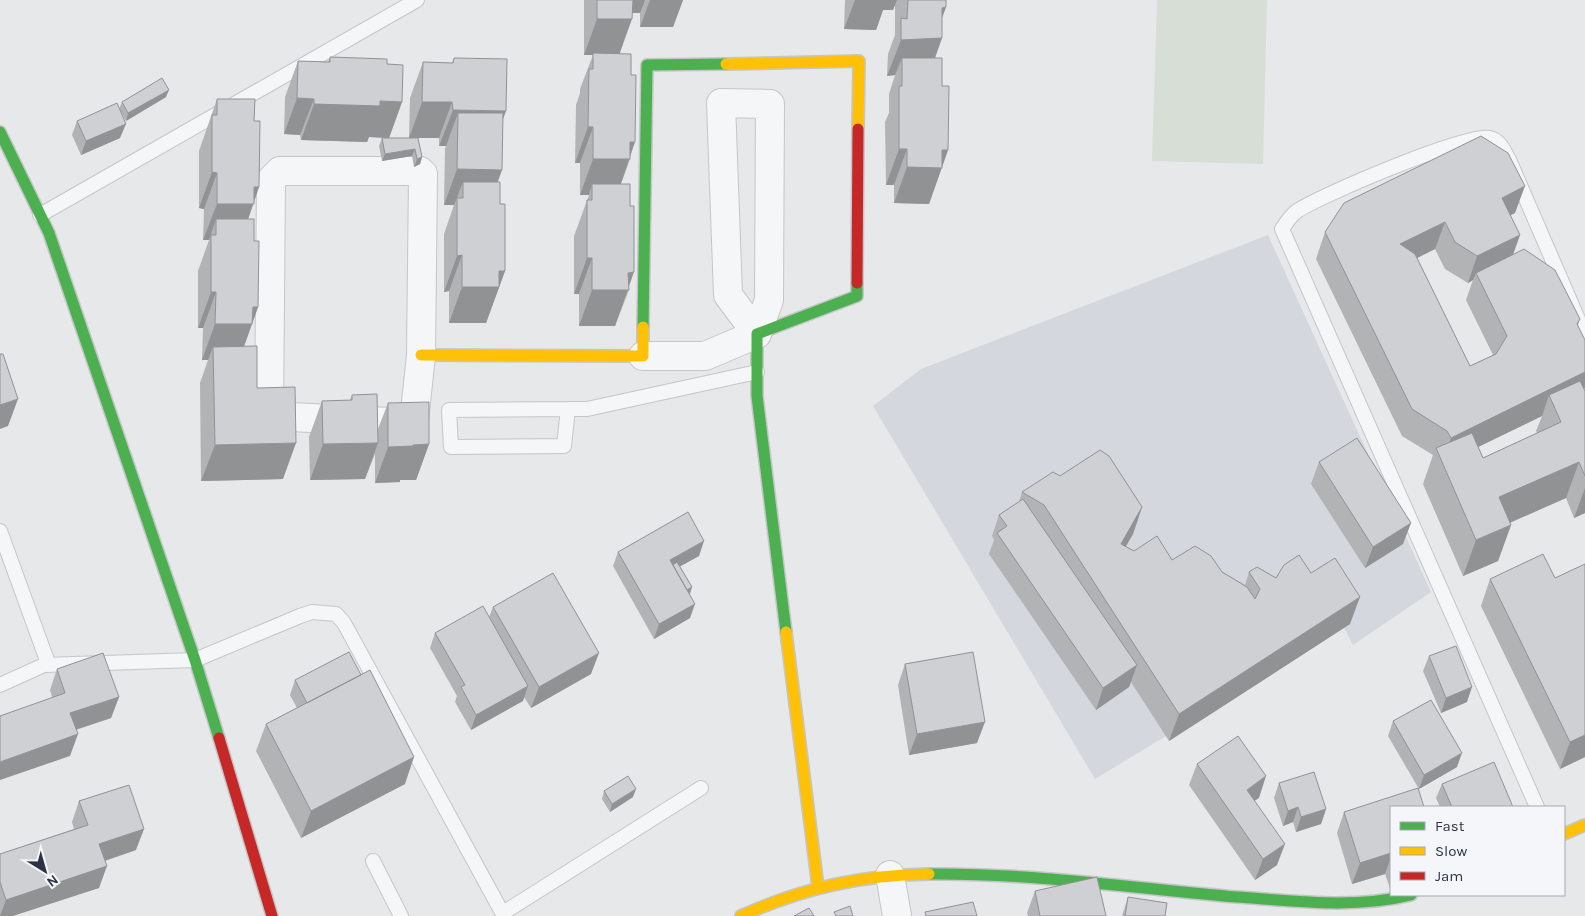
<svg xmlns="http://www.w3.org/2000/svg" width="1585" height="916" font-family="Karla,sans-serif">
<style>
.built{fill:#d4d7dd}
.green{fill:#d6ded6}
.lines{fill:none;stroke-linecap:round;stroke-linejoin:round}
.lane-casing{stroke:#c4c6c8;stroke-width:16}
.street-casing{stroke:#c4c6c8;stroke-width:30}
.fast-casing{stroke:#c4c6c8;stroke-width:14}
.slow-casing{stroke:#c4c6c8;stroke-width:14}
.jam-casing{stroke:#c4c6c8;stroke-width:14}
.lane{stroke:#f5f6f7;stroke-width:14}
.street{stroke:#f5f6f7;stroke-width:28}
.fast{stroke:#4caf50;stroke-width:11}
.slow{stroke:#ffc107;stroke-width:11}
.jam{stroke:#c62828;stroke-width:11}
.wall{fill:#b1b3b5;fill-rule:evenodd}
.shaded-wall{fill:#909294}
.building{fill:#ced0d3;stroke:#909294}
</style>
<rect width="100%" height="100%" fill="#e6e8ea"/>
<!-- built -->
<path class="built" d="M1268 235 1431 592 1353 645 1344 628 1095 779 873 406 921 369Z"/>
<!-- green -->
<path class="green" d="M1157 0H1267L1263 164 1152 161Z"/>
<g class="lines">
<defs>
<path id="lane" d="M40 215 417 0
M568 409 564 446 451 447 449 410 568 409H587L757 372
M0 531 48 663
M0 685 44 665 195 660 300 616 312 612 336 614 344 623 504 916
M1537 807 1282 229C1286 223 1291 215 1297 211 1321 195 1465 134 1489 138 1501 140 1505 153 1510 162L1585 335
M373 861 401 916
M503 913 701 788"/>
<path id="street" d="M280 171H420L423 174 421 355 414 421 409 423 272 416 269 414 271 180Z
M643 356H705L757 334 769 300 770 104 721 103 728 295 757 334
M890 875 897 916"/>
<path id="fast" d="M0 132 49 233 195 660 219 738
M643 327 647 65 726 64
M786 632 757 396V334L857 296V283
M929 874C1032 873 1134 888 1237 897 1295 901 1354 909 1411 895"/>
<path id="slow" d="M726 64 859 61 858 129
M421 355 643 356V327
M786 632 818 887
M1564 834 1585 825
M741 916C803 888 861 875 929 874"/>
<path id="jam" d="M857 283 858 129
M219 738 272 916"/>
</defs>
<!-- lane casing -->
<use href="#lane" class="lane-casing"/>
<!-- street casing -->
<use href="#street" class="street-casing"/>
<!-- fast casing -->
<use href="#fast" class="fast-casing"/>
<!-- slow casing -->
<use href="#slow" class="slow-casing"/>
<!-- jam casing -->
<use href="#jam" class="jam-casing"/>
<!-- lane -->
<use href="#lane" class="lane"/>
<!-- street -->
<use href="#street" class="street"/>
<!-- fast -->
<use href="#fast" class="fast"/>
<!-- slow -->
<use href="#slow" class="slow"/>
<!-- jam -->
<use href="#jam" class="jam"/>
</g>
<!-- wall -->
<path class="wall" d="M584 0H683L673 27H640V13H632L620 53 630 156V159L621 184 629 290 615 326H579V294H574V236L589 195H580V163H575L576 105 580 93V89L593 55H584Z
M845 0H946V7L942 17V38L935 58 942 86 948 150 929 204 894 203V185H886L885 122 889 113V94L895 75 887 76 888 54 895 35V5L893 10H883L876 30 844 29Z
M330 57 387 64 402 102 389 138 369 137 367 142 301 140 300 135 284 134 285 97 298 61 328 62Z
M454 58 506 111 503 119 497 182 500 204 505 271 486 323H449V291L444 292V234L454 205H444L445 149 446 146H439V138H409L410 98 423 62 452 63Z
M166 97 126 121 121 112 120 138 81 155 72 135 77 121 119 109 122 102Z
M217 99 254 121 259 187 248 219 254 241 258 307 244 347 257 388 283 479 201 481 200 383 208 360H202L203 328H198V271L209 240H203L204 209 199 208V151Z
M382 138H418L422 157 420 164 414 167 412 156 382 161 379 146Z
M1515 213 1510 215 1520 235 1513 255 1580 319 1578 325 1584 389 1585 391V513L1574 518 1566 498 1510 523 1511 525 1498 561 1463 576 1423 484 1433 455 1402 436 1316 259 1325 232ZM1435 249 1445 269 1468 283 1473 280 1466 300 1493 355 1470 366 1417 258ZM1542 416 1536 431 1537 433 1483 458 1478 447Z
M352 395 378 429 388 403 429 444 416 480H400V482L375 483V454L365 479 310 480 309 437 322 401 350 400Z
M1319 462 1403 544 1365 568 1311 484Z
M1060 476 1142 507 1133 534 1125 546 1134 551 1222 572 1245 585 1249 572 1276 578 1311 573 1350 624 1169 741 1131 682 1129 687 1096 710 989 554 994 540 992 536 999 515 1019 502 1022 492Z
M618 552 699 556 680 566 692 587 690 594V618L654 639 613 566Z
M1490 579 1585 757 1560 769 1481 606Z
M493 607 591 674 531 708 524 697 523 701 471 730 455 702 457 696 430 648 435 633 489 617Z
M1429 656 1467 702 1441 713 1423 671Z
M905 664 977 743 909 755 898 685Z
M57 669 119 697 111 718 76 730 70 756 50 690Z
M295 680 405 784 301 838 256 751 266 724 297 708 290 695Z
M1393 721 1457 767 1419 789 1388 736Z
M1197 764 1259 798 1254 800 1277 865 1255 880 1189 785Z
M1279 783 1326 809 1321 824 1296 832 1293 822 1283 826 1274 798Z
M1442 784 1513 807H1440L1436 798Z
M604 791 633 797 610 812 602 799Z
M79 801 136 850 105 861 99 888 0 916V854L74 829 72 822Z
M1391 807V891L1385 874 1352 884 1337 833 1344 812Z
M1035 891 1106 916H1028L1027 913Z
M1128 897 1165 916H1122Z"/>
<!-- shaded-wall -->
<path class="shaded-wall" d="M624 0H645L640 13H620Z
M650 0H683L673 27H640Z
M855 0H897L893 10H883L876 30 844 29Z
M946 7 935 38H942L929 74 902 58 895 75 887 76 901 40 942 8Z
M597 19H632L619 55H584Z
M169 90 166 97 126 121 128 113Z
M297 98 314 99 300 135 284 134Z
M380 101 402 102 389 138 369 137 367 142 301 140 314 104Z
M422 102H452L439 138H409Z
M453 110 506 111 492 147 458 113 446 146H439Z
M126 124 120 138 81 155 86 141Z
M588 127H593L580 163H575Z
M630 142H635L617 195 592 184 589 195H580L593 159Z
M415 149 412 156 382 161 385 154Z
M899 149H907L894 185H886Z
M942 150H948L929 204 894 203 907 167Z
M422 157 420 164 414 167 417 159Z
M457 169 502 170 489 206 463 198V182L454 205H444Z
M212 172 217 173 204 209 199 208Z
M1525 186 1515 213 1492 225 1502 198Z
M254 187H259L241 240 216 219 209 240H203L217 204Z
M1445 222 1435 249 1391 271 1400 244Z
M1520 235 1510 262 1476 273 1473 280 1468 283 1477 256Z
M462 255 449 291 444 292 457 256Z
M587 258H592L579 294H574Z
M499 271H505L486 323H449L462 287Z
M634 272 615 326H579L592 290 628 273Z
M211 292H216L203 328H198Z
M253 307H258L239 360 213 347 208 360H202L215 324Z
M1585 372V388L1579 397 1549 395 1542 416 1443 464 1442 463 1451 438Z
M18 399 8 426 0 429V405Z
M296 443 283 479 201 481 215 445Z
M378 443 365 479 310 480 323 444Z
M429 444 416 480H400V482L375 483 388 447Z
M1579 462 1566 498 1486 533 1499 497Z
M1585 488V513L1574 518Z
M1142 507 1133 534 1112 571 1121 544Z
M1411 523 1403 544 1365 568 1373 547Z
M1511 525 1498 561 1463 576 1476 540Z
M704 541 699 556 670 572V560Z
M692 587 689 595 682 593Z
M1360 597 1350 624 1169 741 1179 714Z
M695 604 690 618 654 639 659 624Z
M599 653 591 674 531 708 539 687Z
M1137 665 1129 687 1096 710 1103 688Z
M528 686 523 701 471 730 476 715Z
M1472 687 1467 702 1441 713 1446 698Z
M119 697 111 718 62 734 70 713Z
M985 722 977 743 909 755 917 734Z
M78 734 70 756 0 780V762Z
M1585 735V757L1560 769 1570 742Z
M1462 753 1457 767 1419 789 1424 775Z
M414 757 405 784 301 838 311 811Z
M1266 776 1259 798 1239 811 1247 790Z
M636 789 633 797 610 812 612 804Z
M1298 807 1293 822 1283 826 1288 811Z
M1326 809 1321 824 1296 832 1301 817Z
M144 829 136 850 92 865 99 844Z
M1285 844 1277 865 1255 880 1263 859Z
M1391 853V857L1385 874 1352 884 1360 863Z
M107 866 99 888 13 916H0L6 900Z"/>
<!-- building -->
<path class="building" d="M597 0H633L632 19H597Z
M908 0H946V7L942 8V38L901 40V18L907 19Z
M593 53 631 54V75H636L635 142H630V159H593V127H588L589 69H593Z
M330 57 387 59V64L403 65 402 102 380 101V106L314 104V99L297 98 298 61 330 62Z
M454 58 507 59 506 111 453 110 452 102H422L423 62 453 63Z
M902 58H942V86H949L948 150H942V168L907 167V149H899V86H902Z
M162 78 169 90 128 113 122 102Z
M217 99H255L254 121H260L259 187H254V204H217V173L212 172V115H217Z
M117 103 126 124 86 141 77 121Z
M458 113H503L502 170 457 169Z
M1481 136 1508 153 1525 186 1502 198 1520 235 1477 256 1455 242 1445 222 1400 244 1415 254 1470 366 1496 354 1507 336 1476 273 1524 249 1555 270 1580 319 1577 324 1585 340V372L1451 438 1447 431 1412 409 1325 232 1344 203Z
M382 138H418L422 157 417 159 415 149 385 154Z
M463 182H500V204H505V271H499V287H462V255L457 256V198H463Z
M592 184H630V206H634V272L628 273 629 290H592V258H587V200H592Z
M216 219H254V241H259L258 307H253L252 324H215L216 292H211V235H216Z
M257 346V388L295 387 296 443 215 445 213 347Z
M0 354H3L18 399 0 405Z
M1580 381 1585 391V476L1579 462 1499 497 1511 525 1476 540 1436 448 1472 433 1483 458 1561 422 1549 395Z
M377 394 378 443 323 444 322 401 352 400V395Z
M429 402V444L413 445V446L388 447V403Z
M1357 438 1411 523 1373 547 1319 462Z
M1100 450 1109 456 1142 507 1121 544 1134 551 1157 536 1172 560 1195 546 1211 556 1222 572 1247 587 1255 599 1260 589 1249 572 1257 567 1276 578 1284 565 1299 555 1311 573 1335 558 1360 597 1179 714 1044 505 1022 492 1053 472 1060 476Z
M1023 499 1137 665 1103 688 997 533 1007 526 999 515Z
M688 512 704 541 670 560 695 604 659 624 618 552Z
M1543 554 1555 578 1585 564V735L1570 742 1490 579Z
M677 562 692 587 687 590 673 565Z
M553 573 599 653 539 687 493 607Z
M483 606 528 686 476 715 461 687 465 685 435 633Z
M1456 646 1472 687 1446 698 1429 656Z
M349 652 361 675 307 703 295 680Z
M973 652 985 722 917 734 905 664Z
M103 653 119 697 70 713 78 734 0 762V716L65 693 57 669Z
M370 670 414 757 311 811 266 724Z
M1431 700 1462 753 1424 775 1393 721Z
M1238 736 1266 776 1247 790 1285 844 1263 859 1197 764Z
M1494 762 1513 807H1452L1442 784Z
M1314 772 1326 809 1301 817 1298 807 1288 811 1279 783Z
M628 776 636 789 612 804 604 791Z
M129 785 144 829 99 844 107 866 6 900 0 882V854L88 825 79 801Z
M1418 788 1424 807H1391V853L1360 863 1344 812Z
M1097 877 1106 916H1040L1035 891Z
M1128 897 1167 903 1165 916H1125Z
M973 902 977 916H926L925 912Z
M850 906 853 916H836L834 912Z
M809 908 814 916H794Z"/>
<!-- legend -->
<rect x="1390" y="806" width="175" height="90" fill="#f4f6f9" stroke="#a4a8b1"/>
<rect x="1400" y="822" width="25" height="8" fill="#4caf50" stroke="#a4a8b1"/>
<text x="1435" y="831" font-size="15" fill="#2b3445">Fast</text>
<rect x="1400" y="847" width="25" height="8" fill="#ffc107" stroke="#a4a8b1"/>
<text x="1435" y="856" font-size="15" fill="#2b3445">Slow</text>
<rect x="1400" y="872" width="25" height="8" fill="#c62828" stroke="#a4a8b1"/>
<text x="1435" y="881" font-size="15" fill="#2b3445">Jam</text>
<!-- north arrow -->
<g transform="translate(45 871) rotate(143)" stroke="#f4f6f9" stroke-width="4" paint-order="stroke">
<path d="M0-4L9 19L0 12L-9 19Z" fill="#2b3445"/>
<text y="-8" font-size="14" font-weight="bold" text-anchor="middle" fill="#2b3445">N</text>
</g>
</svg>
